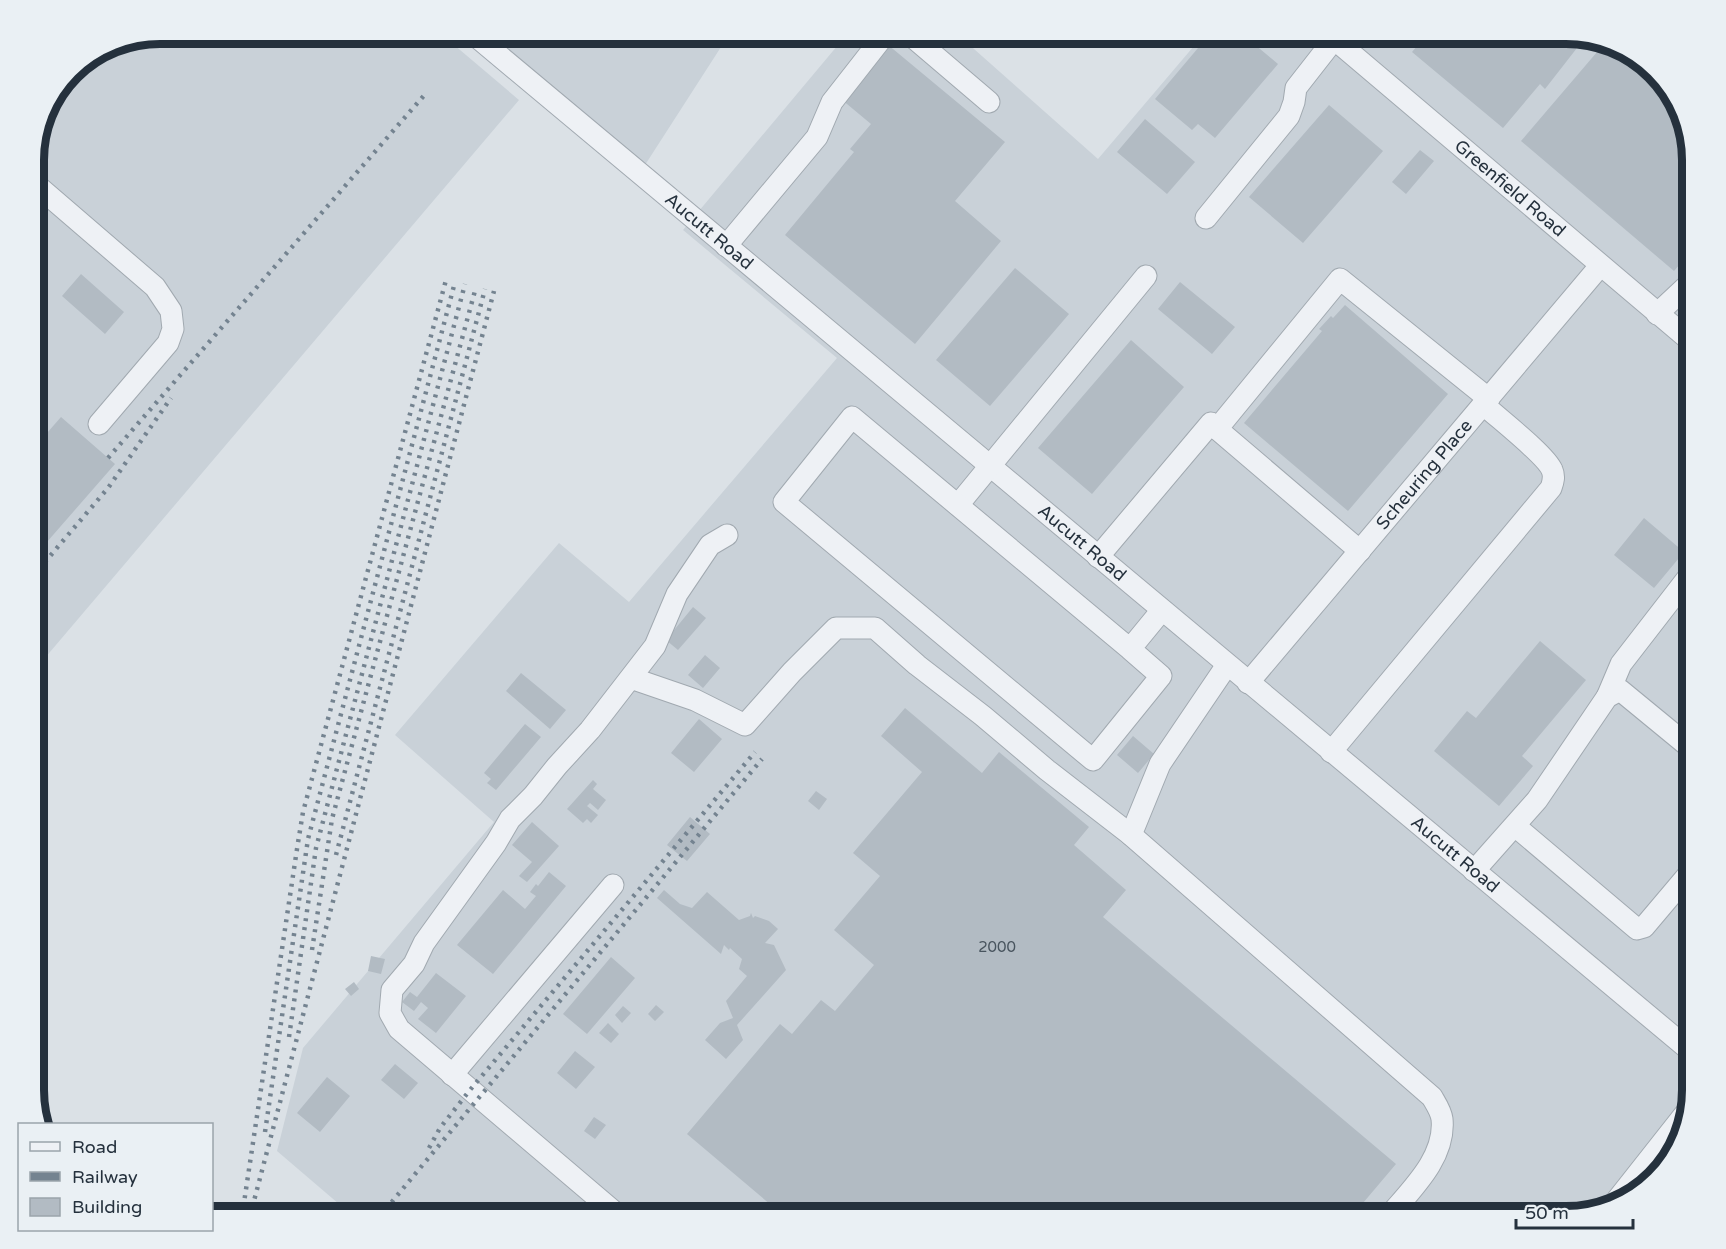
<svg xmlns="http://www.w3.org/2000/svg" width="1726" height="1249" font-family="'Varela Round',sans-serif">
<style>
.built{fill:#c9d1d8}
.building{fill:#b2bbc3}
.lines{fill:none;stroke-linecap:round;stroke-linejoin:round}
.minor-casing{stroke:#a1a9b0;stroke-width:23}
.minor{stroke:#eef1f5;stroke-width:21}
.rail{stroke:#748390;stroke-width:4.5;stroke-dasharray:3 6;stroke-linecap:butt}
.labels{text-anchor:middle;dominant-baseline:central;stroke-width:4.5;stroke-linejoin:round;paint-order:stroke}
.number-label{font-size:15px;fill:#48545e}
.street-label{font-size:18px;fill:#25313d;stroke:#eaf0f4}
.rim{fill:none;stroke:#25313d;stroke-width:8}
</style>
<rect width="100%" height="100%" fill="#dbe1e6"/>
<!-- built -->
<path class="built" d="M160 33H440L519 100 33 672V151L46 103 76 65 112 43Z
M486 33H730L645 165Z
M848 33H956L1098 159 1205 33H1567L1643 59 1680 103 1693 159V1090L1667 1166 1623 1203 1566 1216H353L277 1151 303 1048 494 822 395 735 559 543 629 602 837 358 683 230Z"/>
<!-- building -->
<path class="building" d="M1225 33H1241L1278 64 1215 138 1198 124 1192 130 1155 99 1209 35 1217 42Z
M1428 33H1567L1584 39 1545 89 1540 84 1503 128 1412 52Z
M887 44 1005 142 955 201 1001 241 915 344 785 235 854 152 850 149 871 124 841 99Z
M1603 45 1643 59 1680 103 1693 159V249L1674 271 1521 141Z
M1329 105 1383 151 1303 243 1249 197Z
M1145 119 1195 162 1167 194 1117 152Z
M1420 150 1434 161 1406 194 1392 182Z
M1015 268 1069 314 990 406 936 360Z
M81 274 124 312 105 334 62 296Z
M1180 282 1235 327 1212 354 1158 309Z
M1345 305 1448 394 1348 511 1244 423 1322 331 1319 329 1331 316 1333 318Z
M1131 340 1184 387 1092 494 1038 448Z
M61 417 115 464 33 558V449Z
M1644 518 1684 552 1654 588 1614 555Z
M693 607 706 618 678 650 666 640Z
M1540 641 1586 680 1522 756 1533 766 1499 806 1434 751 1467 711 1476 718Z
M705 655 720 668 703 688 688 675Z
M521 673 566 710 550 729 506 691Z
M905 708 982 773 999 752 1089 827 1074 845 1126 890 1103 917 1396 1164 1352 1216H1010L996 1204 986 1216H980L976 1212 972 1216H784L687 1134 780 1024 792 1034 821 1000 835 1011 874 965 834 930 880 876 853 853 922 772 881 736Z
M699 719 722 739 694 772 671 753Z
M525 724 541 737 496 790 487 783 491 779 484 773Z
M1133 736 1154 754 1138 773 1117 755Z
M593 780 597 784 593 789 606 800 598 810 590 803 587 806 598 815 591 823 587 819 583 823 567 809Z
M816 791 827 799 819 810 808 801Z
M690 817 710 834 687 861 667 845Z
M532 822 559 846 527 882 519 876 532 862 512 845Z
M549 872 566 886 493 974 457 945 503 890 525 909 536 896 530 892 536 884 538 886Z
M664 890 680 904 692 908 707 892 739 920 750 916 751 913 753 918 755 916 769 921 778 929 765 943 774 945 786 970 737 1025 743 1040 726 1059 705 1040 720 1023 733 1018 726 1001 747 976 739 969 742 959 730 948 729 950 724 945 721 954 657 898Z
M371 956 385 959 381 974 368 971Z
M611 957 635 978 587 1034 563 1014Z
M436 973 466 996 436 1033 418 1019 428 1008 421 1002 414 1011 402 1002 410 992 417 997Z
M354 982 359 989 351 996 345 989Z
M656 1005 664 1012 655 1021 648 1014Z
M623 1006 631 1013 622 1023 615 1015Z
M608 1023 619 1034 611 1043 599 1033Z
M575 1051 595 1067 576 1089 557 1073Z
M395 1064 418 1083 404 1099 381 1080Z
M327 1077 350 1096 320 1132 297 1113Z
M594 1117 606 1125 595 1139 584 1131Z"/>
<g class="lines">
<defs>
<g id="minor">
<path id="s1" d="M472 33 1693 1053"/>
<path d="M908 33 989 102"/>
<path id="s2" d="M1327 33 1693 343"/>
<path d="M33 182 155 287 171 311 173 329 168 343 99 424"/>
<path d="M1206 218 1289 116 1294 102 1296 88 1339 33"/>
<path d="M726 246 817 137 832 102 886 33"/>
<path d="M1657 314 1688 285 1693 290"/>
<path d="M958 505 1146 276"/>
<path d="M1360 551 1217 429 1340 279 1489 399"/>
<path d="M1098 557 1211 423 1217 429"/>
<path d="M1130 649 852 417 784 502 1093 760 1161 676 1130 649 1162 610"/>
<path d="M1227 665 1160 764 1131 835 1432 1097C1436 1104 1441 1111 1442 1119 1446 1157 1412 1189 1389 1216"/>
<path d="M631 678 695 700 745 725 792 672 836 628H875L917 665 983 716 1047 770 1131 835"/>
<path id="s3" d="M1248 683 1600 266"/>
<path d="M1607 697 1621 664 1693 571"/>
<path d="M1331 752 1551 488C1553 482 1555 477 1552 470 1546 455 1498 418 1484 405"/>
<path d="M1515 826 1637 929 1644 927 1693 869"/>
<path d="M1474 871 1537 800 1607 697 1620 690 1693 750"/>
<path d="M452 1075 613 885"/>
<path d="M1613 1205 1684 1115"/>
<path d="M619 1216 399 1029 390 1013 392 990 414 964 424 943 496 843 510 819 533 796 557 766 590 730 655 646 677 594 710 545 727 535"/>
</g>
</defs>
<!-- minor casing -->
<use href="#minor" class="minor-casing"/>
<!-- minor -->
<use href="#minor" class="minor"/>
<!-- rail -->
<path class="rail" d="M108 458 427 92
M33 576 108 488 171 398
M336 855 485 289
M312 950 332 819 476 287
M289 1037 316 848 465 284
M265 1132 308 839 455 282
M429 1148 440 1128 470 1090 755 752
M242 1216 297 849 303 812 446 280
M250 1216 494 291
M380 1216 762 759"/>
</g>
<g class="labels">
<!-- number labels -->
<g class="number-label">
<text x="997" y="947">2000</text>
</g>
<!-- street labels -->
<g class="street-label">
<text stroke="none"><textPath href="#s2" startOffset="240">Greenfield Road</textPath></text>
<text stroke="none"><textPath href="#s1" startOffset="309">Aucutt Road</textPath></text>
<text stroke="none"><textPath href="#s3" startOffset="273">Scheuring Place</textPath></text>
<text stroke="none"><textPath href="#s1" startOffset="795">Aucutt Road</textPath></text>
<text stroke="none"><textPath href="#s1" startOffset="1281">Aucutt Road</textPath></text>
</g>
</g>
<!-- crop -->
<path d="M0 0H1726V1249H0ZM160 44H1566A116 116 0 0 1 1682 160V1090A116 116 0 0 1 1566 1206H160A116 116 0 0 1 44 1090V160A116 116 0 0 1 160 44Z" fill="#eaf0f4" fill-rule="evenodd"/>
<path class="rim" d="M160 44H1566A116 116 0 0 1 1682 160V1090A116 116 0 0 1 1566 1206H160A116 116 0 0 1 44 1090V160A116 116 0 0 1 160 44Z"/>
<!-- legend -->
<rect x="18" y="1123" width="195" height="108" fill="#eaf0f4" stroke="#9ba4ab" stroke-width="1.5"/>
<rect x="30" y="1142" width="30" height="9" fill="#eef1f5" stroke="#9ba4ab" stroke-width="1.5"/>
<text x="72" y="1153" font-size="18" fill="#25313d">Road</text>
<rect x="30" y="1172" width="30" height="9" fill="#748390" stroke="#9ba4ab" stroke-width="1.5"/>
<text x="72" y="1183" font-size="18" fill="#25313d">Railway</text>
<rect x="30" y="1198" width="30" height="18" fill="#b2bbc3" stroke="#9ba4ab" stroke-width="1.5"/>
<text x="72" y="1213" font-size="18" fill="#25313d">Building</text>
<!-- scale -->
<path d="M1516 1219v9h117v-9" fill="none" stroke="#25313d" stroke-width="3"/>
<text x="1525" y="1219" font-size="18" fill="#25313d" stroke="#eaf0f4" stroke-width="4.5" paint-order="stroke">50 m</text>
</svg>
